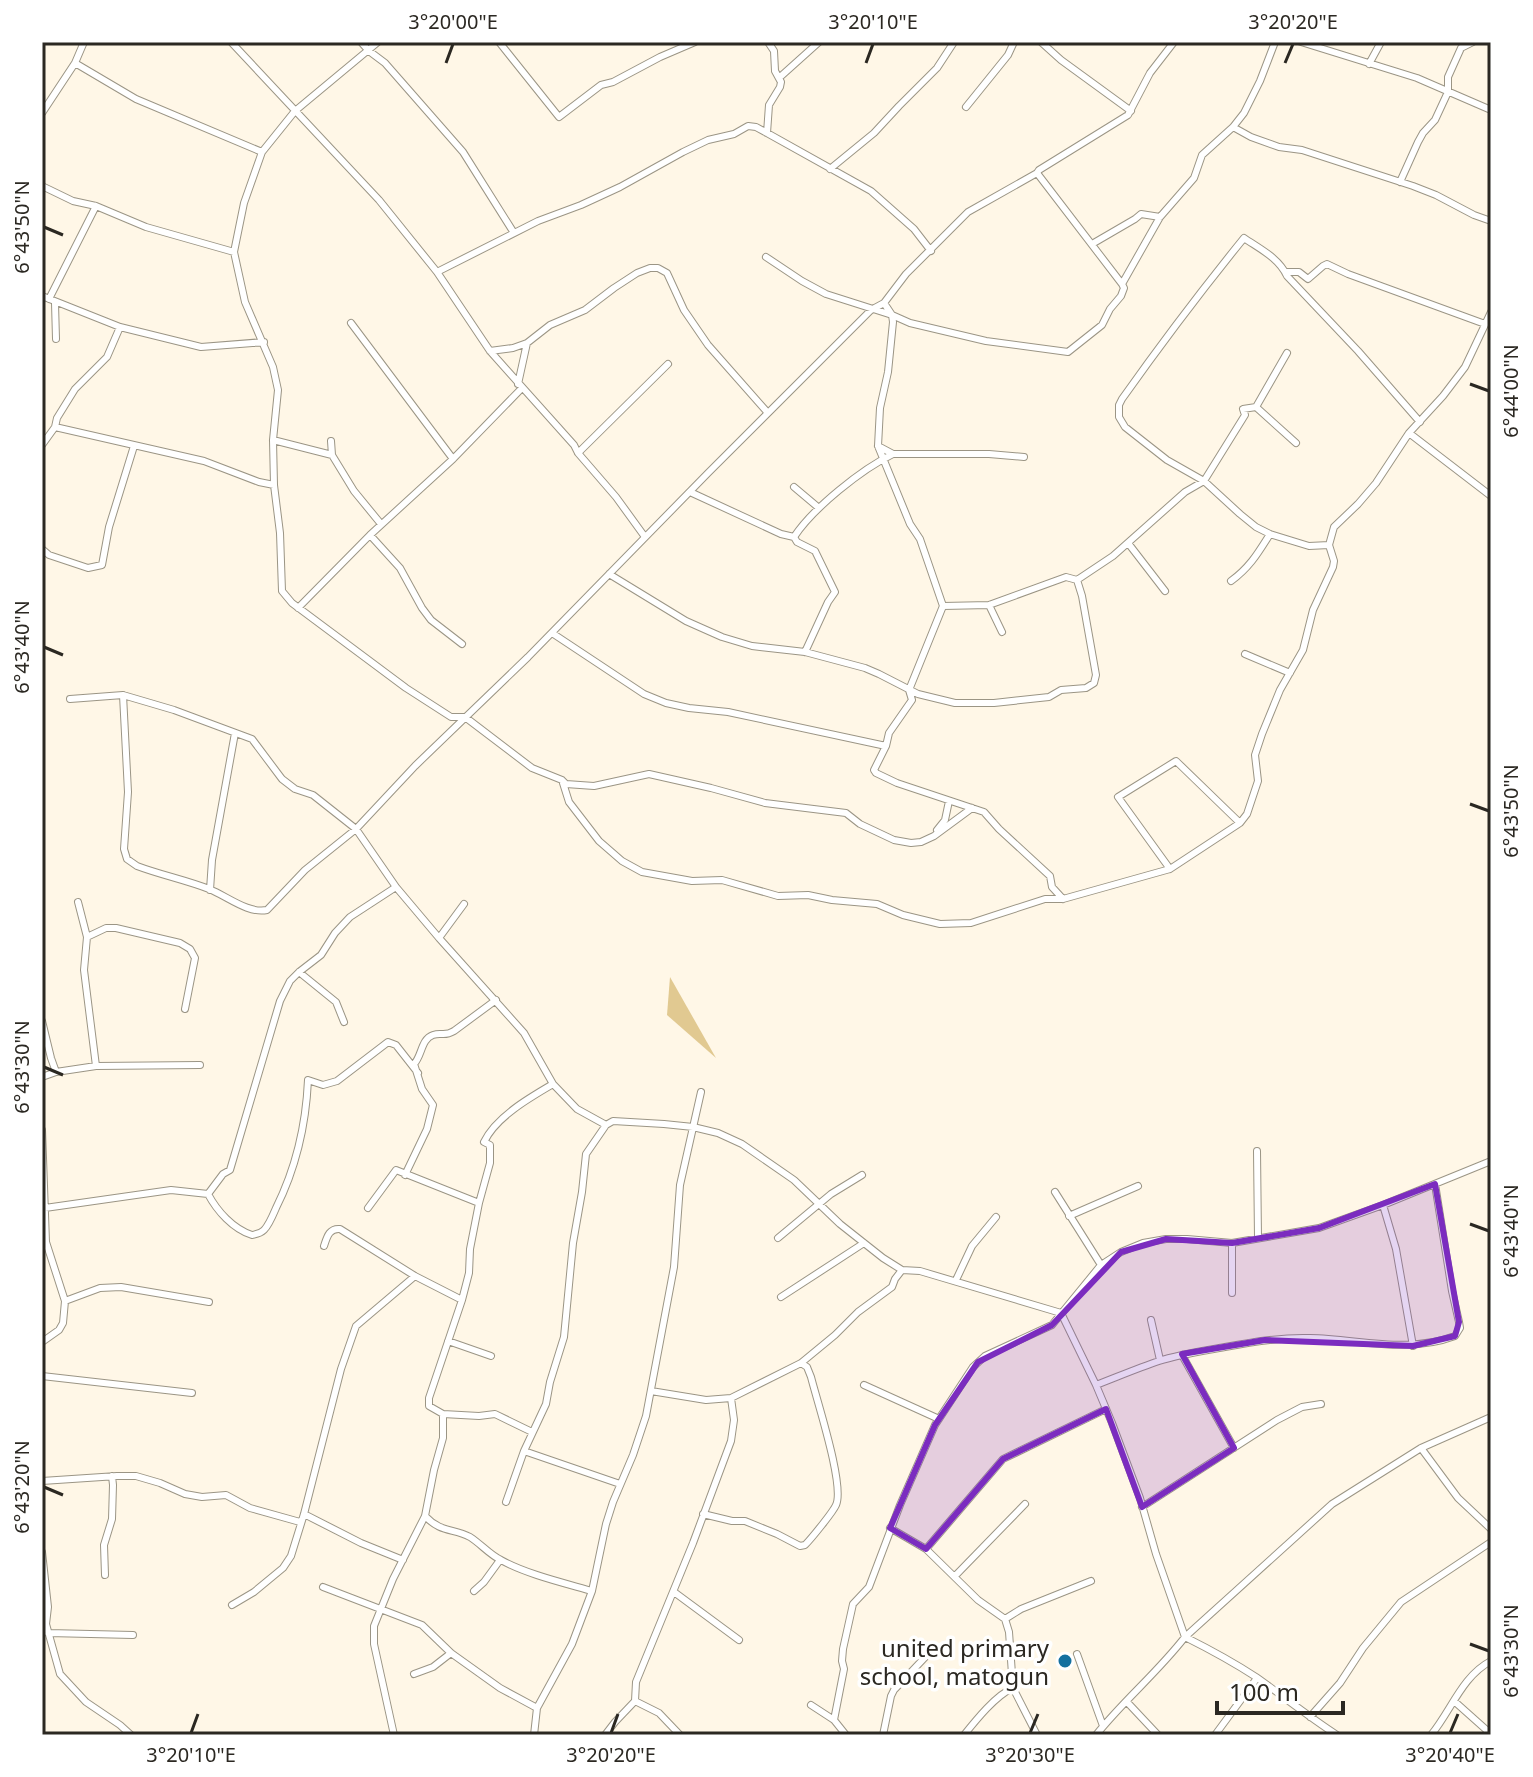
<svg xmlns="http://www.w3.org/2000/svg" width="1533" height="1777" font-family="'Noto Sans',sans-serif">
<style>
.green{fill:#e1c991}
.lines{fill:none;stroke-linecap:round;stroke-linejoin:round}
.street-casing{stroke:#9b9585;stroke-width:8}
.street{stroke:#fff;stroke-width:6}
.marked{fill:#7b2cbf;fill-opacity:0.2;stroke:#7b2cbf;stroke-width:6;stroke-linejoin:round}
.ticks{fill:none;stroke:#2b2822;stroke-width:3}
.poi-dot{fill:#14709f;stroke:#fff;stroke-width:3}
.labels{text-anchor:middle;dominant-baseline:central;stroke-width:7;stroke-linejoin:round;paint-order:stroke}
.poi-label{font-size:24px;fill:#2b2822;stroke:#fff;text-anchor:end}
.neatline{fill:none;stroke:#2b2822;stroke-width:3}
.ticks-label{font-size:20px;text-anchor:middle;fill:#2b2822}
</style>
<rect width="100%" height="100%" fill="#fff7e7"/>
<!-- green -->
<path class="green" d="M670 977 716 1058 667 1015Z"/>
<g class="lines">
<defs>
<path id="street" d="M231 42 379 200 437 272 490 351 574 445 578 453 616 497 645 537
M361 42 369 51 385 63 463 152 514 233
M378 42 295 111 262 152 244 203 234 252 245 302 273 367 278 390 273 440 274 485 280 533 282 591 292 603 406 688 451 717H465L532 768 562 780 566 784 594 786 649 774 711 788 765 803 846 813 860 824 894 840 911 843 921 842 934 836 972 808
M499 42 559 117 601 85 613 82 660 57 695 42
M1041 42 1061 60 1131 111
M1301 42 1417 78 1491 110
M75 63 136 99 262 152
M1369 64 1381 42
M780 77 819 42
M966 107 1008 55 1014 42
M42 113 75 63 84 42
M1233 127 1251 137 1279 147 1302 150 1413 186 1436 195 1474 215 1491 221
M767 133 769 105 780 87 781 82 775 71 774 51 768 42
M830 169 874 133 899 106 937 68 954 42
M1037 173 1122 284
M1400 182 1418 142 1423 133 1435 120 1448 92V77L1461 48 1473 42
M42 186 73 201 96 206 146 227 234 252
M1092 244 1135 219 1141 214 1160 217
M766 257 802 281 826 294 892 315 910 323 986 341 1068 352 1102 325 1110 309 1121 296 1124 288 1122 284 1160 217 1194 178 1202 155 1233 127 1244 113 1260 81 1275 42
M437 272 538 221 581 205 620 187 683 152 708 140 734 134 748 126 756 127 767 133 871 191 914 229 931 251
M1287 272H1299L1308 279 1323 266 1327 264 1348 274 1485 324
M42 296 120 327 201 347 264 342
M49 299 96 206
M55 303 56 339
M884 303 892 315 893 322 888 372 880 408 878 446 910 524 920 539 943 606 909 690 912 700 889 733 886 746 874 770 876 773 897 783 984 812 999 829 1050 876 1052 887 1063 899
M351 323 453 459
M490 351 513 348 527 343 550 325 585 310 614 288 637 273 650 268H658L667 273 684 310 708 345 768 413
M518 384 527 343
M1256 407 1287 353
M55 427 57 418 75 389 107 357 120 327
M1409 433 1491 496
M273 440 332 455
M331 441 332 455 354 491 381 524
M42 445 55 427 204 461 259 482 274 485
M878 446 893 454H989L1024 457
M578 453 668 364
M794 487 819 508
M690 492 781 534 794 537C813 508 862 469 893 454
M370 535 400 568 422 608 431 620 462 644
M794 537 797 542 815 551 835 592 828 602 805 652
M1128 543 1165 591
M1329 545 1309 546 1270 534 1256 527 1240 514 1204 481 1167 460 1125 427 1119 417V405L1122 399C1161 344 1201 291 1244 238 1260 249 1279 258 1287 276L1358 351 1420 422
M42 549 49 555 88 568 102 565 109 527 134 446
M609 574 686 621 722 637 752 646 805 652 865 668 879 674 918 694 955 703H994L1049 697 1061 690 1086 688 1094 683 1096 675 1082 596 1077 580 1066 577 989 605 943 606
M1077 580 1113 556 1185 492 1204 481 1245 415 1243 409 1256 407 1296 443
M1231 581C1250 567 1258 553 1270 534
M989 605 1002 632
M298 608 370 535 453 459 522 388
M552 633 644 694 666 703 689 708 728 712 886 746
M1245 654 1290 673
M123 695 128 792 124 849 127 859 137 866C161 875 186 880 209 889 227 896 248 914 267 910L305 870 356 829 415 766 528 657 708 473 871 310 884 303 906 274 968 212 1037 173 1039 170 1128 115 1150 73 1174 42
M70 699 123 695 174 710 252 739 282 779 295 789 313 795 356 829 396 887 439 938 524 1033 553 1084 577 1109 606 1125 613 1121 664 1124 693 1127 718 1133 742 1144 794 1180 840 1224 883 1258 902 1270 920 1271 1061 1313 1096 1385 1112 1423 1140 1498 1156 1554 1185 1637C1209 1649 1233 1662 1256 1677 1283 1696 1309 1717 1337 1735
M563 783 569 802 599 841 622 861 642 872 692 881 722 880 778 896 808 895 832 900 877 904 903 915 940 924 971 923 1045 899H1063L1170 869 1240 823 1247 814 1258 781 1255 755 1262 734 1280 690 1303 650 1313 610 1333 567 1334 561 1329 545 1334 527 1358 504 1376 483 1409 433 1443 396 1465 367 1491 312
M937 830 945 820 949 801
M1170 869 1118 797 1176 761 1240 823
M210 890 212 860 235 733
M87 937 106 928H116L180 943 190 949 195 958 185 1009
M439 938 464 904
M299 972 336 1002 344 1022
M42 1021 51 1058 56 1072 42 1077
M96 1066 200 1065
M56 1072 96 1066 84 970 87 937 78 902
M42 1130 46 1242 65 1301 63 1323 59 1330 42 1342
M1257 1151 1258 1238
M405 1175 427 1129 433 1105 422 1089 414 1064C422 1056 421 1039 433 1035 442 1032 444 1037 454 1031L496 1000
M1055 1192 1101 1265
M208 1194C217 1211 233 1229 252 1235 257 1234 260 1234 264 1230 269 1225 273 1215 276 1208 296 1168 306 1124 308 1080L323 1085 337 1081 388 1042 396 1045 418 1073
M1383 1205 1396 1249 1413 1346
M45 1208 171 1190 208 1194 223 1174 230 1170 280 1001 290 981 299 972 321 955 335 933 350 917 396 887
M368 1208 396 1170 479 1203
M1069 1216 1138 1186
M778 1238 831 1194 862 1175
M1232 1243V1293
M324 1246C327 1237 329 1228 340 1229L415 1276 462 1300
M956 1280 972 1246 996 1217
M781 1297 864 1243
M65 1301 100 1288 121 1287 209 1302
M1151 1320 1160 1360
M448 1341 491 1356
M1182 1355 1234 1448
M42 1376 192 1393
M864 1385 939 1419
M1096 1385C1117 1377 1138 1368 1159 1361 1180 1354 1203 1351 1225 1347 1253 1342 1282 1337 1310 1338 1359 1339 1407 1354 1455 1336L1460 1328 1459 1322 1452 1291 1435 1184
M651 1391 706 1400 731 1398 801 1363 835 1335 858 1312 892 1287 895 1279 902 1270
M443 1414 479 1416 495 1414 532 1432
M1421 1448 1458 1498 1491 1529
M524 1451 620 1484
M42 1481 117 1476H136L160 1483 185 1494 202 1497 226 1495 250 1508 300 1522
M506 1502 524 1451 546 1404 550 1382 564 1337 573 1243 582 1192 586 1154 606 1125
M1142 1507 1277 1420 1302 1407 1321 1404
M304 1514 361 1543 403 1560
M703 1514 732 1521H745L777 1534 800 1546 805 1545C811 1539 833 1512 836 1505 845 1486 817 1401 811 1377L807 1367 801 1363
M425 1516C441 1533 453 1528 470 1537 481 1544 490 1555 501 1560 526 1574 564 1583 592 1591
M890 1528 926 1549 978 1600 1005 1619 1009 1632 1013 1688 1037 1735
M926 1549 1003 1459 1106 1409
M42 1552 48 1607 46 1624 60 1674 86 1702 120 1725 131 1735
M105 1575 104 1545 112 1519 113 1485 112 1476
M955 1576 1025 1504
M323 1587 422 1625 451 1653 500 1688 537 1708
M474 1591 484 1582 500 1560
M674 1592 739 1640
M232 1605 254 1592 283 1568 291 1556 304 1514 341 1369 356 1326 415 1276
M1005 1619 1021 1609 1091 1581
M48 1633 133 1635
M1077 1654 1103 1726
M414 1674 433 1667 451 1653
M635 1701 659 1713 680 1735
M1454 1701 1491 1734
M1127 1702 1158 1735
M811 1705 834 1720 846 1735
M1310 1717 1340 1683 1363 1648 1401 1602 1491 1542
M834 1720 844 1669 842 1661 843 1649 853 1604 869 1587 900 1505 935 1425 973 1367 985 1356 1052 1325 1101 1265 1121 1252 1143 1243 1166 1239H1187L1232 1243 1319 1228 1383 1205 1491 1161
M394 1735 374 1644V1626L393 1579 425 1516 434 1470 443 1438V1414L429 1406V1398L462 1300 469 1273 470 1249 479 1203 490 1163V1145L484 1142C496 1117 529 1098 553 1084
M534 1735 537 1708 572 1644 592 1591 606 1524 613 1502 633 1455 646 1416 674 1267 680 1185 701 1092
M605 1735 615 1722 635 1701 636 1682 693 1543 731 1441 734 1420 731 1398
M883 1735 891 1696 894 1690 930 1652
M964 1735C976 1720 996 1695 1013 1688
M1096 1735C1124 1700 1157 1673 1185 1637L1332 1504 1421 1448 1491 1417
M1215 1735 1257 1678
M1431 1735C1451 1711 1462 1676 1491 1661"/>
</defs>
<!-- street casing -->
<use href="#street" class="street-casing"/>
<!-- street -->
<use href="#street" class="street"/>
</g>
<!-- marked area -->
<path class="marked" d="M1435 1184 1459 1322 1455 1336 1413 1346 1265 1340 1182 1354 1234 1448 1142 1507 1106 1409 1003 1459 926 1549 890 1528 935 1425 978 1362 1052 1325 1121 1252 1166 1239 1232 1243 1319 1228Z"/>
<!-- ticks -->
<path class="ticks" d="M446 63 453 44M866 63 873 44M1285 63 1293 44M44 227 63 235M1470 384 1489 391M44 647 63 655M1470 804 1489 811M44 1067 63 1075M1470 1224 1489 1231M44 1487 63 1495M1470 1644 1489 1651M191 1733 198 1714M611 1733 618 1714M1030 1733 1038 1714M1450 1733 1458 1714"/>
<!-- markers -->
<circle class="poi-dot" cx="1065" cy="1661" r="8"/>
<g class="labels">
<!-- poi labels -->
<g class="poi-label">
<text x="1049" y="1647">united primary<tspan x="1049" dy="28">school, matogun</tspan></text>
</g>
</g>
<!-- border -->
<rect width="1533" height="1777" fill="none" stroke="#ffffff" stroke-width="88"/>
<!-- scale -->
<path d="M1217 1701v12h126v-12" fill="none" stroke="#2b2822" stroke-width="4"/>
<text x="1229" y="1701" font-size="24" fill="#2b2822" stroke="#ffffff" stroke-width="6" paint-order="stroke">100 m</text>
<rect x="44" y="44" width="1445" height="1689" class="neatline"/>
<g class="ticks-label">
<text x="453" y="29">3°20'00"E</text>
<text x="873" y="29">3°20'10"E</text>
<text x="1293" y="29">3°20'20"E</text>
<text transform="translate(22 227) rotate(-90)" y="7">6°43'50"N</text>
<text transform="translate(1511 391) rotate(-90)" y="7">6°44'00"N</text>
<text transform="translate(22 647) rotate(-90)" y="7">6°43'40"N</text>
<text transform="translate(1511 811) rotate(-90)" y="7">6°43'50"N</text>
<text transform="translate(22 1067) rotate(-90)" y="7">6°43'30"N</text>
<text transform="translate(1511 1231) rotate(-90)" y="7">6°43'40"N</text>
<text transform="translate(22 1487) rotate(-90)" y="7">6°43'20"N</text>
<text transform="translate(1511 1651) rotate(-90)" y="7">6°43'30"N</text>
<text x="191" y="1762">3°20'10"E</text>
<text x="611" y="1762">3°20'20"E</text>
<text x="1030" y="1762">3°20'30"E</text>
<text x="1450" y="1762">3°20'40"E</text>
</g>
</svg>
